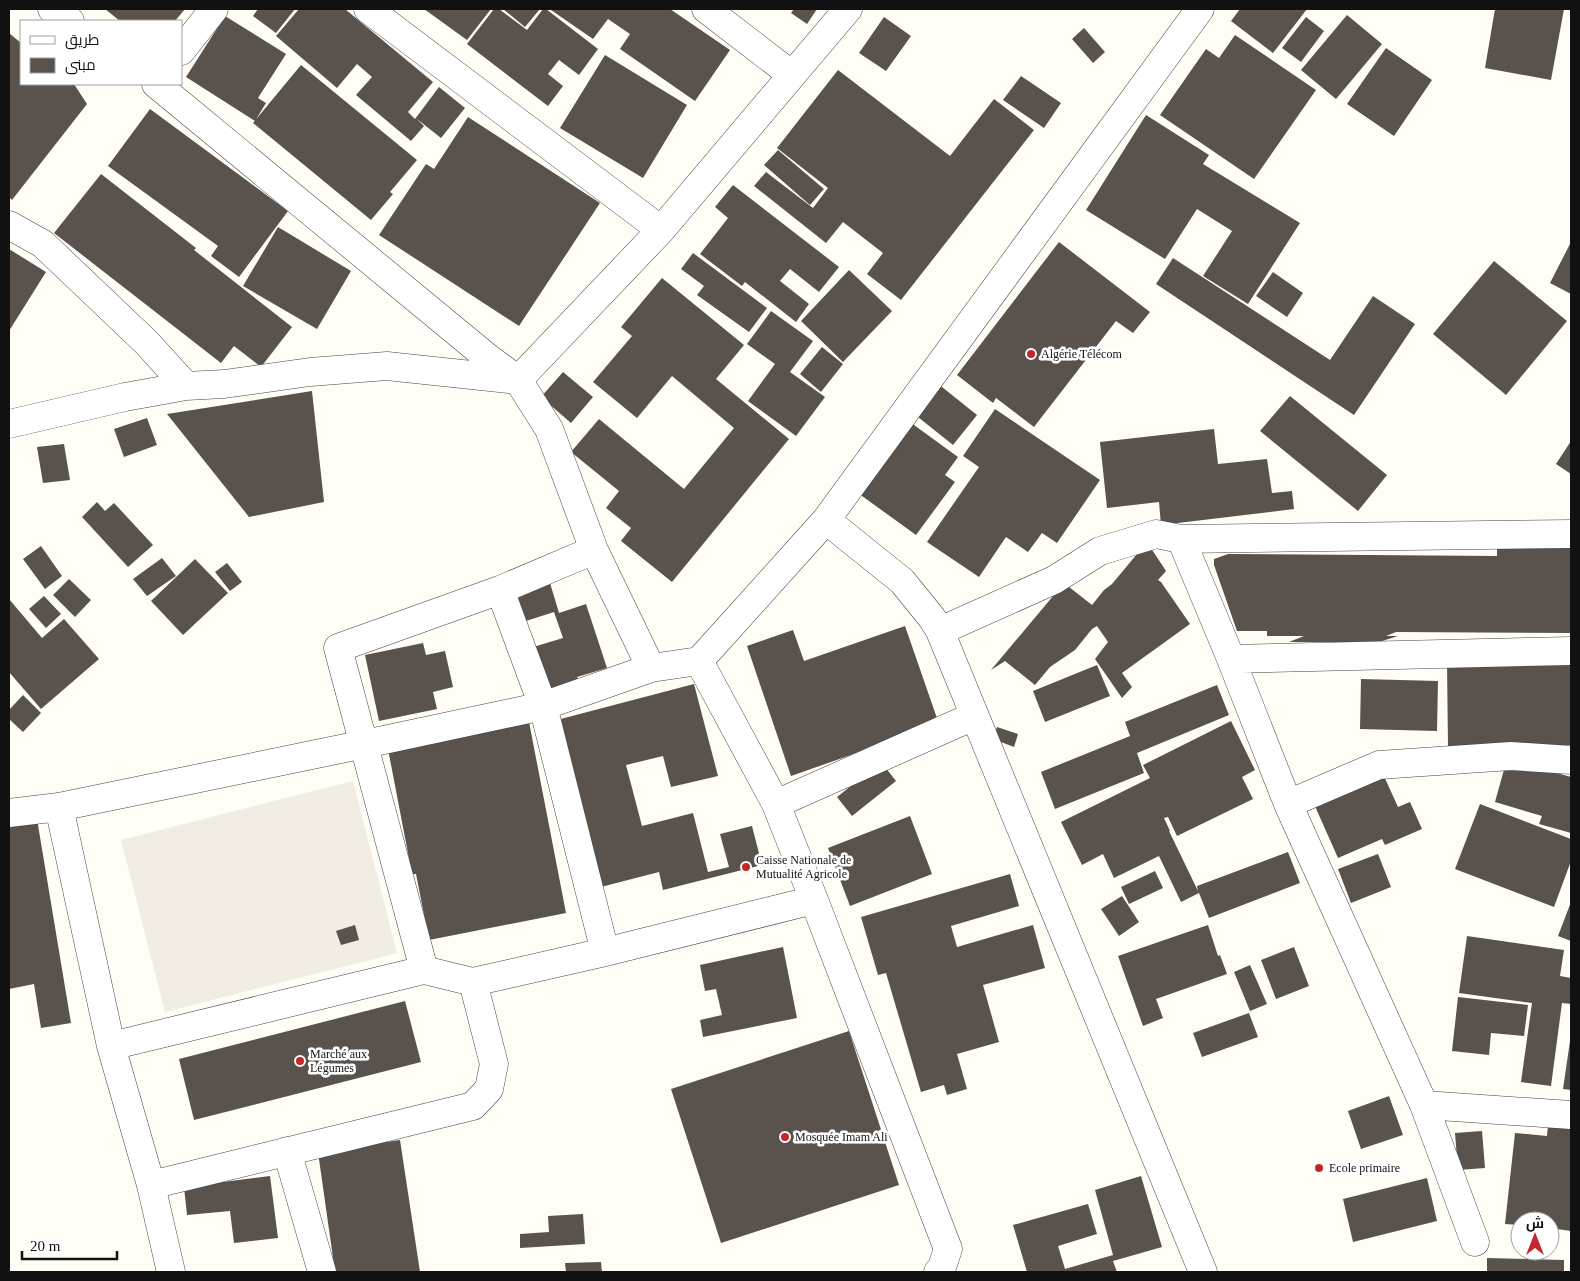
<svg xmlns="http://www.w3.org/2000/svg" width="1580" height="1281" font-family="'Times New Roman',Cairo,serif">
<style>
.plaza{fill:#f1ede2}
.building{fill:#5a524d}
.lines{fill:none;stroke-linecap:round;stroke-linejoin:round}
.minor-casing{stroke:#444;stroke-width:29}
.minor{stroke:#fff;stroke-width:28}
.poi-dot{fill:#c4262e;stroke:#fff;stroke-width:2}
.labels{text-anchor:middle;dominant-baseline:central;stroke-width:5;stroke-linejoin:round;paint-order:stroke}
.poi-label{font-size:12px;fill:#111;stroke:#fff;text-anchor:start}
</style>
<rect width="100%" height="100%" fill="#fffdf5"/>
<!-- plaza -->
<path class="plaza" d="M353 781 397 953 165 1012 121 840Z"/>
<!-- building -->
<path class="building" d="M105 9H185L175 21H120Z
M258 9H295L276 33 253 16Z
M299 9H345L433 82 408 112 415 119 439 87 465 108 441 138 417 119 424 126 411 141 356 95 372 77 357 64 337 88 276 36Z
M424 9H491L467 40Z
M494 9H499L527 30 543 9H546L598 49 579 75 559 60 548 74 563 86 548 106 467 44Z
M503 9H540L525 27Z
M552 9H670L730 50 695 101 620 49 630 34 608 19 593 39 551 10Z
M794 9H817L807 24 791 13Z
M1240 9H1307L1273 53 1231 21Z
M1495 9H1564L1551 80 1485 68Z
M1347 15 1382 44 1336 99 1301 70Z
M225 16 286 54 258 98 266 103 255 121 186 77Z
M884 17 911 36 886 71 859 53Z
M1306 17 1324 31 1301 62 1282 48Z
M1084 28 1105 52 1093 63 1072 39Z
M9 33 21 43V84H74L87 104 12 200 9 197Z
M1235 35 1316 90 1254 179 1160 115 1206 49 1219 58Z
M1386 48 1432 80 1394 136 1347 104Z
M605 55 687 105 643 178 560 128Z
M301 65 417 160 390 192 393 194 371 220 253 123Z
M838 70 950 156 994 99 1034 130 901 300 867 274 883 253 843 222 826 243 754 186 766 172 813 208 828 188 777 148Z
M1021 76 1061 103 1044 128 1003 100Z
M150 109 288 211 239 277 211 256 218 246 108 166Z
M1146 115 1209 155 1203 164 1300 223 1248 304 1203 276 1232 231 1197 209 1165 259 1086 210Z
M468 117 600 203 519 326 379 235 426 164 434 169Z
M778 150 824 189 810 205 764 165Z
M101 174 196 248 194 250 292 327 261 367 234 346 221 363 54 233Z
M733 185 839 267 819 292 790 269 780 281 809 304 796 322 745 282 742 286 700 254 728 218 715 207Z
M278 227 351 271 317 329 243 286Z
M1059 242 1150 312 1133 333 1116 321 1034 427 996 398 993 403 957 375Z
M1571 242V294L1550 283Z
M9 249 46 272 9 331Z
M693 253 767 308 749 332 697 295 704 286 681 269Z
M1173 258 1330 360 1373 296 1415 324 1354 415 1156 284Z
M1494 261 1567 321 1506 395 1433 334Z
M849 270 892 311 843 362 801 321Z
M1273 272 1303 293 1287 317 1256 296Z
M662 278 744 345 716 379 789 439 672 582 621 541 631 528 606 508 619 491 571 452 599 419 684 489 734 428 672 376 637 418 593 382 632 336 621 327Z
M771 311 813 341 790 372 825 397 796 436 748 401 775 364 747 344Z
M822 347 843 364 821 392 800 374Z
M563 372 593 397 571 423 541 397Z
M937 383 977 415 953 445 913 413Z
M312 391 324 502 249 517 167 414Z
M1290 396 1387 475 1358 511 1260 431Z
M995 409 1100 480 1057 543 1042 533 1028 552 1006 537 979 577 927 542 979 467 963 456Z
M903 417 958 457 945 475 955 482 916 535 851 488Z
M147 418 157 445 124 457 114 429Z
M1214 429 1218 464 1267 459 1272 493 1292 491 1294 509 1161 525 1159 502 1107 508 1100 442Z
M1571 441V474L1556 464Z
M64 444 70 480 43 483 37 447Z
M97 502 105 511 114 503 153 545 128 567 82 517Z
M1147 542 1166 571 1158 580 1161 582 1190 624 1122 673 1132 687 1122 698 1095 659 1108 642 1097 626 1092 629 1075 650 1050 667 1035 685 1005 661 991 670 1064 583 1092 605 1104 590 1112 584Z
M1497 545 1571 546V633L1396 632 1386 636H1398L1379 642H1289L1304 636H1267V631H1237L1214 565V559L1228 554 1497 556Z
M41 546 62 576 45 589 23 559Z
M162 558 176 576 147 596 133 579Z
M195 559 228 593 183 635 151 601Z
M227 563 242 582 230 591 215 572Z
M69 579 91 600 75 617 53 595Z
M550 583 559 613 586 604 607 668 577 677 579 681 544 692 530 648 563 638 554 612 526 621 517 594Z
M44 596 61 614 46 628 29 609Z
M9 599 42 638 64 619 99 659 41 709 9 672Z
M905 626 939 724 791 776 747 646 793 630 804 661Z
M423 643 426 655 445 651 453 687 433 692 437 709 379 721 365 655Z
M1571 659V745L1448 747 1447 661Z
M1097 665 1110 696 1045 722 1033 691Z
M1361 679 1438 681 1437 731 1360 729Z
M694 684 718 776 671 787 663 756 626 765 642 826 693 813 708 872 729 867 720 834 752 826 762 865 663 890 659 872 597 888 553 721Z
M1217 685 1229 715 1137 753 1144 773 1055 809 1041 772 1130 736 1125 722Z
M23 695 41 713 23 732 9 719V710Z
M1231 721 1255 770 1242 777 1253 799 1177 836 1168 817 1164 818 1170 831H1169L1198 891 1197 886 1288 852 1300 883 1209 918 1199 893 1181 902 1159 856 1114 878 1103 854 1082 865 1061 822 1150 778 1143 765Z
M529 722 566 913 429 940 416 874H412L388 749Z
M997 727 1018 734 1014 747 993 739Z
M1507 759 1571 777V833L1539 824 1542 816 1495 802Z
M881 762 896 781 852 816 837 797Z
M1383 774 1398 807 1410 802 1422 829 1385 845 1382 839 1338 858 1314 804Z
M1480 804 1571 839V861L1554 907 1455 869Z
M36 813 71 1023 41 1028 34 984 9 989V818Z
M910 816 932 874 850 906 828 848Z
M1378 854 1391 887 1351 903 1338 869Z
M1155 871 1163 888 1129 904 1121 887Z
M1010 874 1019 906 951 926 957 947 1033 925 1045 968 983 985 999 1042 957 1054 967 1089 947 1095 944 1085 921 1092 886 973 878 975 861 917Z
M1122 896 1139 922 1119 936 1101 909Z
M1571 902V941L1558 936Z
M355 925 359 940 341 945 336 931Z
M1208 925 1218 956 1220 955 1227 974 1156 999 1163 1018 1143 1026 1118 956Z
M1467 936 1564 950 1560 976 1571 978V1004L1562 1003 1551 1086 1521 1082 1532 1003 1459 993Z
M783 947 797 1018 703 1037 700 1020 722 1015 716 989 705 991 700 965Z
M1294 947 1309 986 1276 999 1261 960Z
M1250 965 1267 1004 1250 1011 1234 972Z
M1458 997 1528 1005 1524 1036 1491 1033 1489 1055 1452 1051Z
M405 1001 421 1062 194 1120 179 1059Z
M1249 1013 1258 1037 1202 1057 1193 1033Z
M849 1031 899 1185 721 1243 671 1089Z
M1570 1041H1571V1090L1563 1089Z
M1389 1096 1403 1135 1361 1149 1348 1111Z
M1548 1125 1571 1127V1231L1550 1228V1221H1520V1225L1505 1224 1515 1133 1547 1136Z
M1482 1131 1485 1168 1458 1170 1455 1133Z
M400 1140 420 1272H335L318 1152Z
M270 1176 278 1238 234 1243 230 1211 187 1215 184 1187Z
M1141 1176 1162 1247 1113 1261 1117 1272H1027L1013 1225 1088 1204 1097 1234 1058 1246 1065 1269 1113 1255 1095 1190Z
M1427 1178 1437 1221 1353 1242 1343 1199Z
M583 1214 585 1244 520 1248V1234L549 1232 548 1216Z
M1487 1258 1564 1260V1272H1487Z
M601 1262 602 1272H566L565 1263Z"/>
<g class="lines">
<defs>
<path id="minor" d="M52 9 70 21
M368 9 661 230
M706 9 792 75
M181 51 214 9
M156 84 487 357 518 380 549 429 594 550 651 668
M9 225 43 244 147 343 186 386
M9 424 125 397 186 386 224 384 310 372 387 366 518 380 661 230 848 9
M826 520 902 581 932 618 940 631 1203 1272
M1181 539 1231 659 1288 804 1424 1105 1475 1242
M500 590 543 706 605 952
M940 631 1054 580 1100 551 1156 534 1181 539 1571 534
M1231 659 1571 651
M699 661 776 804 814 900 948 1249 941 1270 938 1272
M776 804 974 716
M1288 804 1379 765 1511 756 1571 760
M59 807 111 1046 151 1185 171 1272
M9 813 59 807 365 744 543 706 651 668 699 661 826 520 1200 9
M424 970 338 648 500 590 594 550
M111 1046 424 970 473 982 605 952 814 900
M1424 1105 1571 1115
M287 1151 322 1272
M151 1185 473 1106 489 1089 494 1064 473 982"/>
</defs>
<!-- minor casing -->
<use href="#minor" class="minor-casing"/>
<!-- minor -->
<use href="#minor" class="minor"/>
</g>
<!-- markers -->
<g class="poi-dot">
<circle cx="1031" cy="354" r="5"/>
<circle cx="746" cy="867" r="5"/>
<circle cx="300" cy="1061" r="5"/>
<circle cx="785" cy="1137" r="5"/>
<circle cx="1319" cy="1168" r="5"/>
</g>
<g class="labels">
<!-- poi labels -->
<g class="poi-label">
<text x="1041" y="354">Algérie Télécom</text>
<text x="756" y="860">Caisse Nationale de<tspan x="756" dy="14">Mutualité Agricole</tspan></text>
<text x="310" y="1054">Marché aux<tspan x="310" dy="14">Légumes</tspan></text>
<text x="795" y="1137">Mosquée Imam Ali</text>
<text x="1329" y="1168">Ecole primaire</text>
</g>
</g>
<!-- border -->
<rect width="1580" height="1281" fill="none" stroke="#111111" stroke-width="20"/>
<!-- legend -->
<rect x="20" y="20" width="162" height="65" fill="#ffffff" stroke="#a0a0a0"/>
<rect x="30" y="36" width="25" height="8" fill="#ffffff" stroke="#a0a0a0"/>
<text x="65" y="45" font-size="15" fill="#111111">طريق</text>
<rect x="30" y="58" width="25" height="15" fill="#5a524d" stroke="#a0a0a0"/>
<text x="65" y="70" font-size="15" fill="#111111">مبنى</text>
<!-- north arrow -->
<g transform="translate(1535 1236)"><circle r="24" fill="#ffffff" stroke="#a0a0a0"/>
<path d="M0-4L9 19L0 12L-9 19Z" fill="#c4262e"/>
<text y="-8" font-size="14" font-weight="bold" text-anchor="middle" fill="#111111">ش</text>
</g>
<!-- scale -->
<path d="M22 1251v8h95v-8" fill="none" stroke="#111111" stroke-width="2.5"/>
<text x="30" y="1251" font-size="15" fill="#111111" stroke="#ffffff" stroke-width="4" paint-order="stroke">20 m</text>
</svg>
